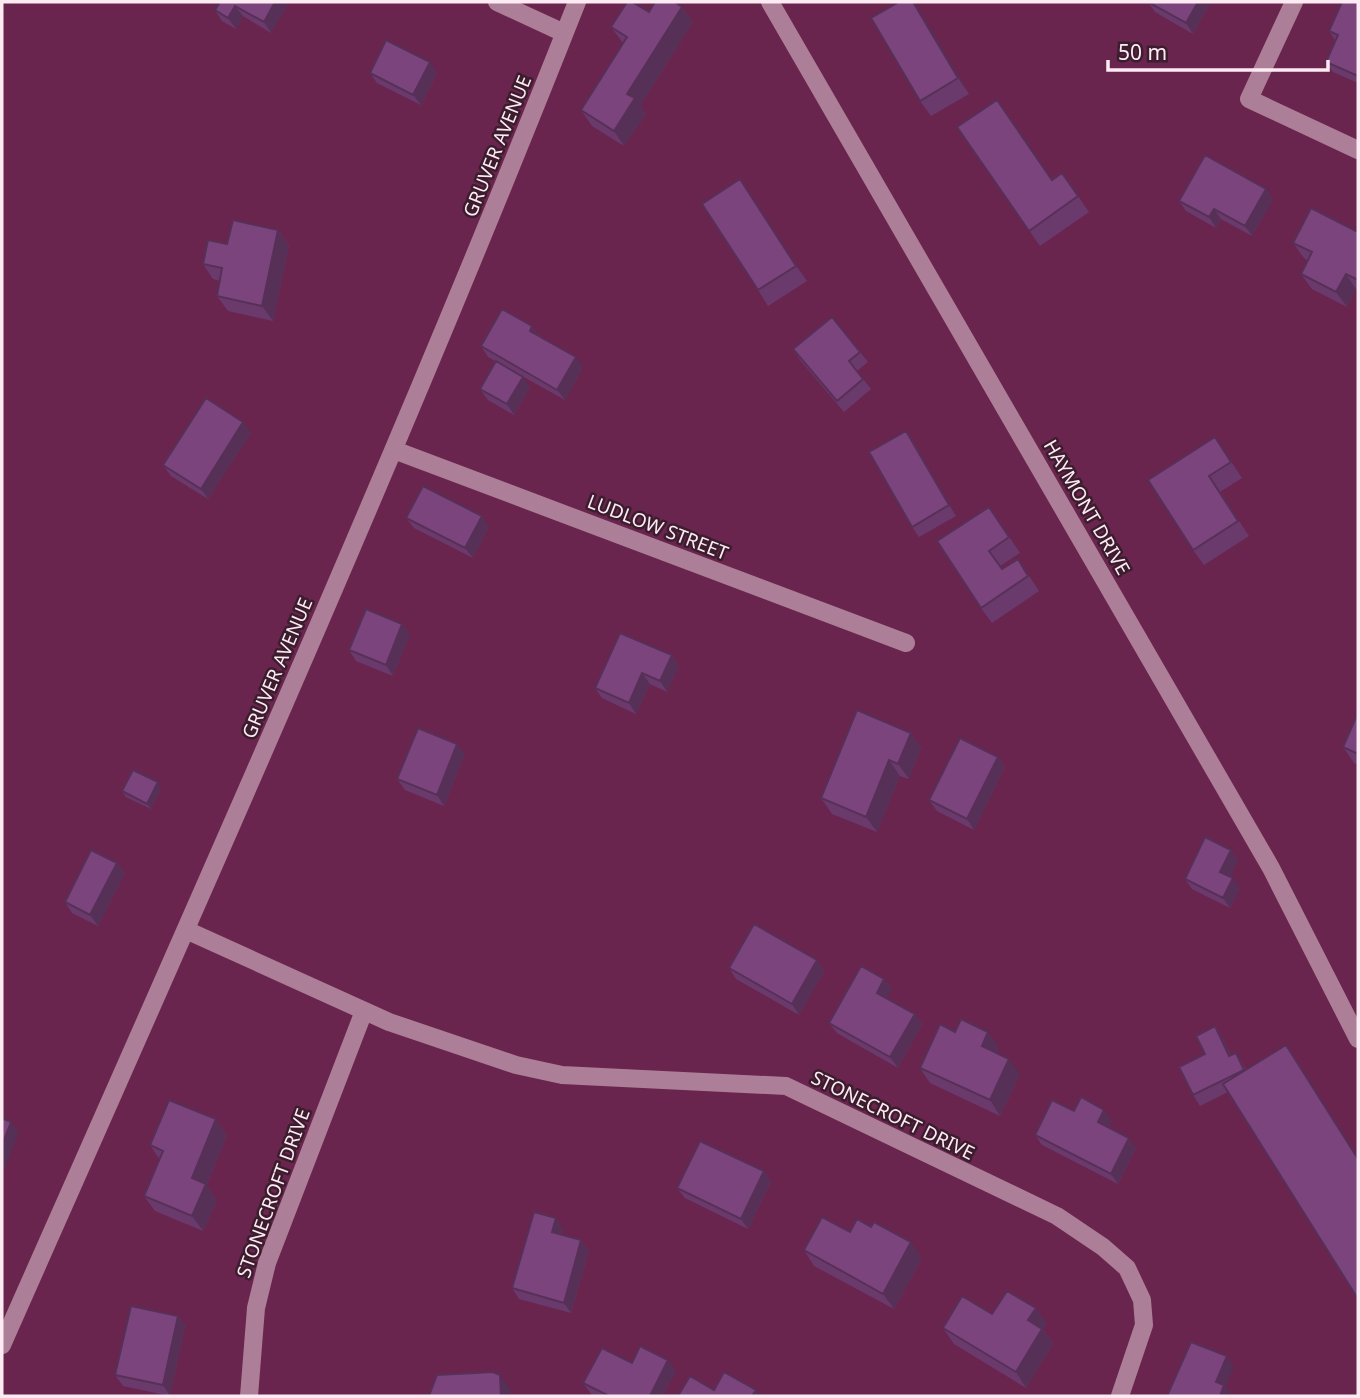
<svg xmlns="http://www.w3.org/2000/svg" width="1360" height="1398" font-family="'Noto Sans',sans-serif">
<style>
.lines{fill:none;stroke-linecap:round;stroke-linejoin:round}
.minor{stroke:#ad7e97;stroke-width:18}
.wall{fill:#6b3a6c}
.shaded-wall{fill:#573058}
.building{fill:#7c447d;stroke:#573058;stroke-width:2}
.labels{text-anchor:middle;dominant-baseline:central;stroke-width:5;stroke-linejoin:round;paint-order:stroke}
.street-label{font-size:19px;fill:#fdebf4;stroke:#3c1d2e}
</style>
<rect width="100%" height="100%" fill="#69254e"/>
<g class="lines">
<!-- minor -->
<path class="minor" d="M497 2 564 33
M770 2 1271 868 1358 1039
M1294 2 1249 99 1358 150
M394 450 906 643
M186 930 389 1022 516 1065 562 1075 786 1086 1057 1216 1103 1247 1127 1268 1142 1300 1144 1325 1120 1396
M2 1345C199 900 398 455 577 2
M249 1396 256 1308 267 1263 364 1011"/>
</g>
<!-- wall -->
<path class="wall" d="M220 2 288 3 271 33 243 16 236 29 222 21 215 10Z
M899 2H914L969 94 931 116 920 101Z
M1148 2H1211L1193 34 1155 12Z
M1358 2V83L1333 72 1326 62 1335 40 1329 31Z
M682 7 693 22 640 106 646 114 624 146 592 126 581 110 623 43 611 27 649 12Z
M370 73H437L421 105 377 83Z
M957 127 1052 179 1062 173 1089 212 1040 246Z
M740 179 807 281 768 306 758 290Z
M1266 189 1273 199 1252 236 1221 219 1216 228 1186 211 1179 201Z
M278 230 289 246 273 321 228 311 217 296 220 281 213 279 203 264 227 244Z
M1358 232V290L1356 289 1347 307 1312 289 1301 274 1308 261 1304 258 1293 243Z
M539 335 583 367 565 400 488 357 481 346Z
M793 349 860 352 868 362 857 371 871 389 844 412 800 360Z
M530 387 514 415 488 400 480 389Z
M251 433 208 499 171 476 163 465Z
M1215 437 1242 478 1220 492 1249 536 1204 565 1193 550Z
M913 441 956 516 919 537 912 527Z
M989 507 1020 553 1000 566 1002 569 1018 559 1039 591 992 623 981 608Z
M406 518 489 527 473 558 414 528Z
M402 624 410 634 393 676 356 661 349 650Z
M672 655 679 666 667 692 650 684 636 714 602 698 595 688Z
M1358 713V765L1354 763 1343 747Z
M911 733 921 748 909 779 900 776 877 832 832 814 821 798Z
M465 754 444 806 405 790 397 779Z
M998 757 1005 767 974 830 937 811 929 800Z
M161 788 151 809 126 797 122 791Z
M1238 860 1230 876 1240 888 1230 908 1192 889 1185 879Z
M117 863 125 873 98 926 72 913 65 902Z
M817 960 824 971 799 1015 736 979 729 968Z
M884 979 892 989 887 998 915 1014 922 1024 898 1068 837 1033 829 1023Z
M1215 1026 1222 1037 1231 1055 1236 1053 1246 1070 1286 1045 1300 1065 1228 1092 1200 1106 1193 1095Z
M955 1032 999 1047 996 1053 1020 1074 1000 1116 930 1083 920 1068Z
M1074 1111 1112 1120 1108 1127 1136 1148 1118 1184 1042 1145 1035 1135Z
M227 1135 207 1185 217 1200 203 1231 155 1211 144 1196 160 1160 150 1145Z
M764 1171 771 1182 748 1229 685 1198 677 1188Z
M871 1227 922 1258 894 1309 814 1266 804 1250 850 1232Z
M563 1229 561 1234 589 1250 571 1313 519 1299 512 1288Z
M992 1314 1047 1323 1043 1329 1053 1344 1026 1388 954 1344 943 1328Z
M178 1316 185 1326 170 1396 123 1386 115 1375Z
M632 1363 676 1371 662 1396H595L591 1394 583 1383Z"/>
<!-- shaded-wall -->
<path class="shaded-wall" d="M275 2H287L288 3 271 33 264 22Z
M913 2 920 11 969 94 958 78Z
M1198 2H1211L1193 34 1186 23Z
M235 6 243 16 236 29 228 18Z
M682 7 693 22 640 106 646 114 624 146 614 131 627 94Z
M430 62 437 73 421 105 413 95Z
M740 179 751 195 807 281 796 266Z
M1266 189 1273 199 1252 236 1245 226Z
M1214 209 1221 219 1216 228 1209 217Z
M278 230 289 246 273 321 262 306Z
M1346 274 1356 289 1347 307 1336 292Z
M532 326 540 337 530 331Z
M576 357 583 367 565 400 557 390Z
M523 377 530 387 514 415 507 404Z
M243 422 251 433 208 499 201 489Z
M906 431 913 441 956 516 949 505Z
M482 516 489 527 473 558 465 548Z
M402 624 410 634 393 676 386 665Z
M672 655 679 666 667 692 660 681Z
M642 673 650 684 636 714 629 703Z
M911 733 921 748 909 779 898 764Z
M457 744 465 754 444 806 437 795Z
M998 757 1005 767 974 830 967 819Z
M889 760 900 776 877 832 866 817Z
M158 782 161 788 151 809 147 804Z
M1231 850 1238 860 1228 882 1220 872Z
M117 863 125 873 98 926 90 915Z
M1233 878 1240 888 1230 908 1223 898Z
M817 960 824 971 799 1015 792 1004Z
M884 979 892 989 884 1003 877 993Z
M915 1014 922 1024 898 1068 890 1057Z
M1215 1026 1222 1037 1236 1066 1229 1056Z
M988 1032 999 1047 992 1061 982 1046Z
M1286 1045 1300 1065 1358 1157V1159Z
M1009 1059 1020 1074 1000 1116 990 1100Z
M1104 1110 1112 1120 1105 1132 1098 1122Z
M216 1119 227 1135 207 1185 217 1200 203 1231 192 1216V1178Z
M11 1122 19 1133 3 1171 2 1145Z
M1129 1138 1136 1148 1118 1184 1111 1174Z
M764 1171 771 1182 748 1229 741 1219Z
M556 1218 563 1229 559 1242 552 1232Z
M581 1240 589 1250 571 1313 564 1303Z
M911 1242 922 1258 894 1309 883 1294Z
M1036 1308 1047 1323 1043 1329 1053 1344 1026 1388 1016 1372 1028 1320Z
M178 1316 185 1326 170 1396 163 1385Z
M1227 1356 1234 1367 1226 1387 1232 1395 1231 1396H1220L1216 1382Z
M668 1360 676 1371 662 1396H650Z
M500 1375 511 1390V1396H501Z
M756 1390 760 1396H752Z"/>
<!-- building -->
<path class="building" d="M220 2H275L264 22 235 6 228 18 215 10Z
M627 2H632L649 12 655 2H675L682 7 627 94 635 98 614 131 581 110 627 37 611 27Z
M899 2H913L958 78 920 101 871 18Z
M1148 2H1198L1186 23Z
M1342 2H1358V76L1326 62 1338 35 1329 31Z
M386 40 430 62 413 95 370 73Z
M997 100 1052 180 1062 173 1078 196 1029 231 957 127Z
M1205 155 1266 189 1245 226 1214 209 1209 217 1179 201Z
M740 179 796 266 758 290 702 204Z
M1311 208 1358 232V280L1346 274 1336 292 1301 274 1312 252 1293 243Z
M233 220 278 230 262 306 217 296 222 268 203 264 208 240 227 244Z
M502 309 532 326 530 331 576 357 557 390 481 346Z
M832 317 860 352 849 361 863 379 837 401 793 349Z
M496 361 523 377 507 404 480 389Z
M206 398 243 422 201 489 163 465Z
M906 431 949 505 912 527 869 452Z
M1215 437 1231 462 1209 476 1238 521 1193 550 1148 480Z
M423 486 482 516 465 548 406 518Z
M989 507 1009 537 989 551 1002 569 1018 559 1028 576 981 608 937 541Z
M366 609 402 624 386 665 349 650Z
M620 633 672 655 660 681 642 673 629 703 595 688Z
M857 710 911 733 898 764 889 760 866 817 821 798Z
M1358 713V754L1343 747Z
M418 728 457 744 437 795 397 779Z
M960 738 998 757 967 819 929 800Z
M133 770 158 782 147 804 122 791Z
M1205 837 1231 850 1220 872 1233 878 1223 898 1185 879Z
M91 850 117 863 90 915 65 902Z
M754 924 817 960 792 1004 729 968Z
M861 966 884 979 877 993 915 1014 890 1057 829 1023Z
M961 1019 988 1032 982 1046 1009 1059 990 1100 920 1068 940 1024 955 1032Z
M1215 1026 1229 1056 1236 1053 1244 1070 1193 1095 1179 1067 1205 1054 1196 1036Z
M1286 1045 1358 1159V1299L1223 1084Z
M1081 1097 1104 1110 1098 1122 1129 1138 1111 1174 1035 1135 1052 1100 1074 1111Z
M169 1100 216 1119 192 1178 206 1184 192 1216 144 1196 163 1151 150 1145Z
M2 1118 11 1122 2 1145Z
M700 1141 764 1171 741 1219 677 1188Z
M534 1212 556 1218 552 1232 581 1240 564 1303 512 1288Z
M822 1217 850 1232 857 1219 871 1227 874 1222 911 1242 883 1294 804 1250Z
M1007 1291 1036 1308 1028 1320 1042 1329 1016 1372 943 1328 962 1296 992 1314Z
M131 1306 178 1316 163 1385 115 1375Z
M1191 1342 1227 1356 1216 1382 1224 1385 1220 1396H1167Z
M640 1346 668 1360 650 1396H609L583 1383 602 1348 632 1363Z
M493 1372 500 1375 501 1396H429L437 1375Z
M724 1372 756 1390 752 1396H678L690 1376 714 1390Z"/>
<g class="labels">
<!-- street labels -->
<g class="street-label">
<text transform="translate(497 146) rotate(-68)">GRUVER AVENUE</text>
<text transform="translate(1087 507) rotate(60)">HAYMONT DRIVE</text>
<text transform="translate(658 527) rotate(21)">LUDLOW STREET</text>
<text transform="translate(277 668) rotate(-67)">GRUVER AVENUE</text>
<text transform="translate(893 1115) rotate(26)">STONECROFT DRIVE</text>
<text transform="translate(273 1193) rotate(-70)">STONECROFT DRIVE</text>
</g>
</g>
<!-- border -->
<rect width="1360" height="1398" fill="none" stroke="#fdebf4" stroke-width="7"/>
<!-- scale -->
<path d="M1108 60v10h220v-10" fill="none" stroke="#fdebf4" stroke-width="3.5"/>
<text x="1118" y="60" font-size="21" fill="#fdebf4" stroke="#3c1d2e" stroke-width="5" paint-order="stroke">50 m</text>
</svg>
